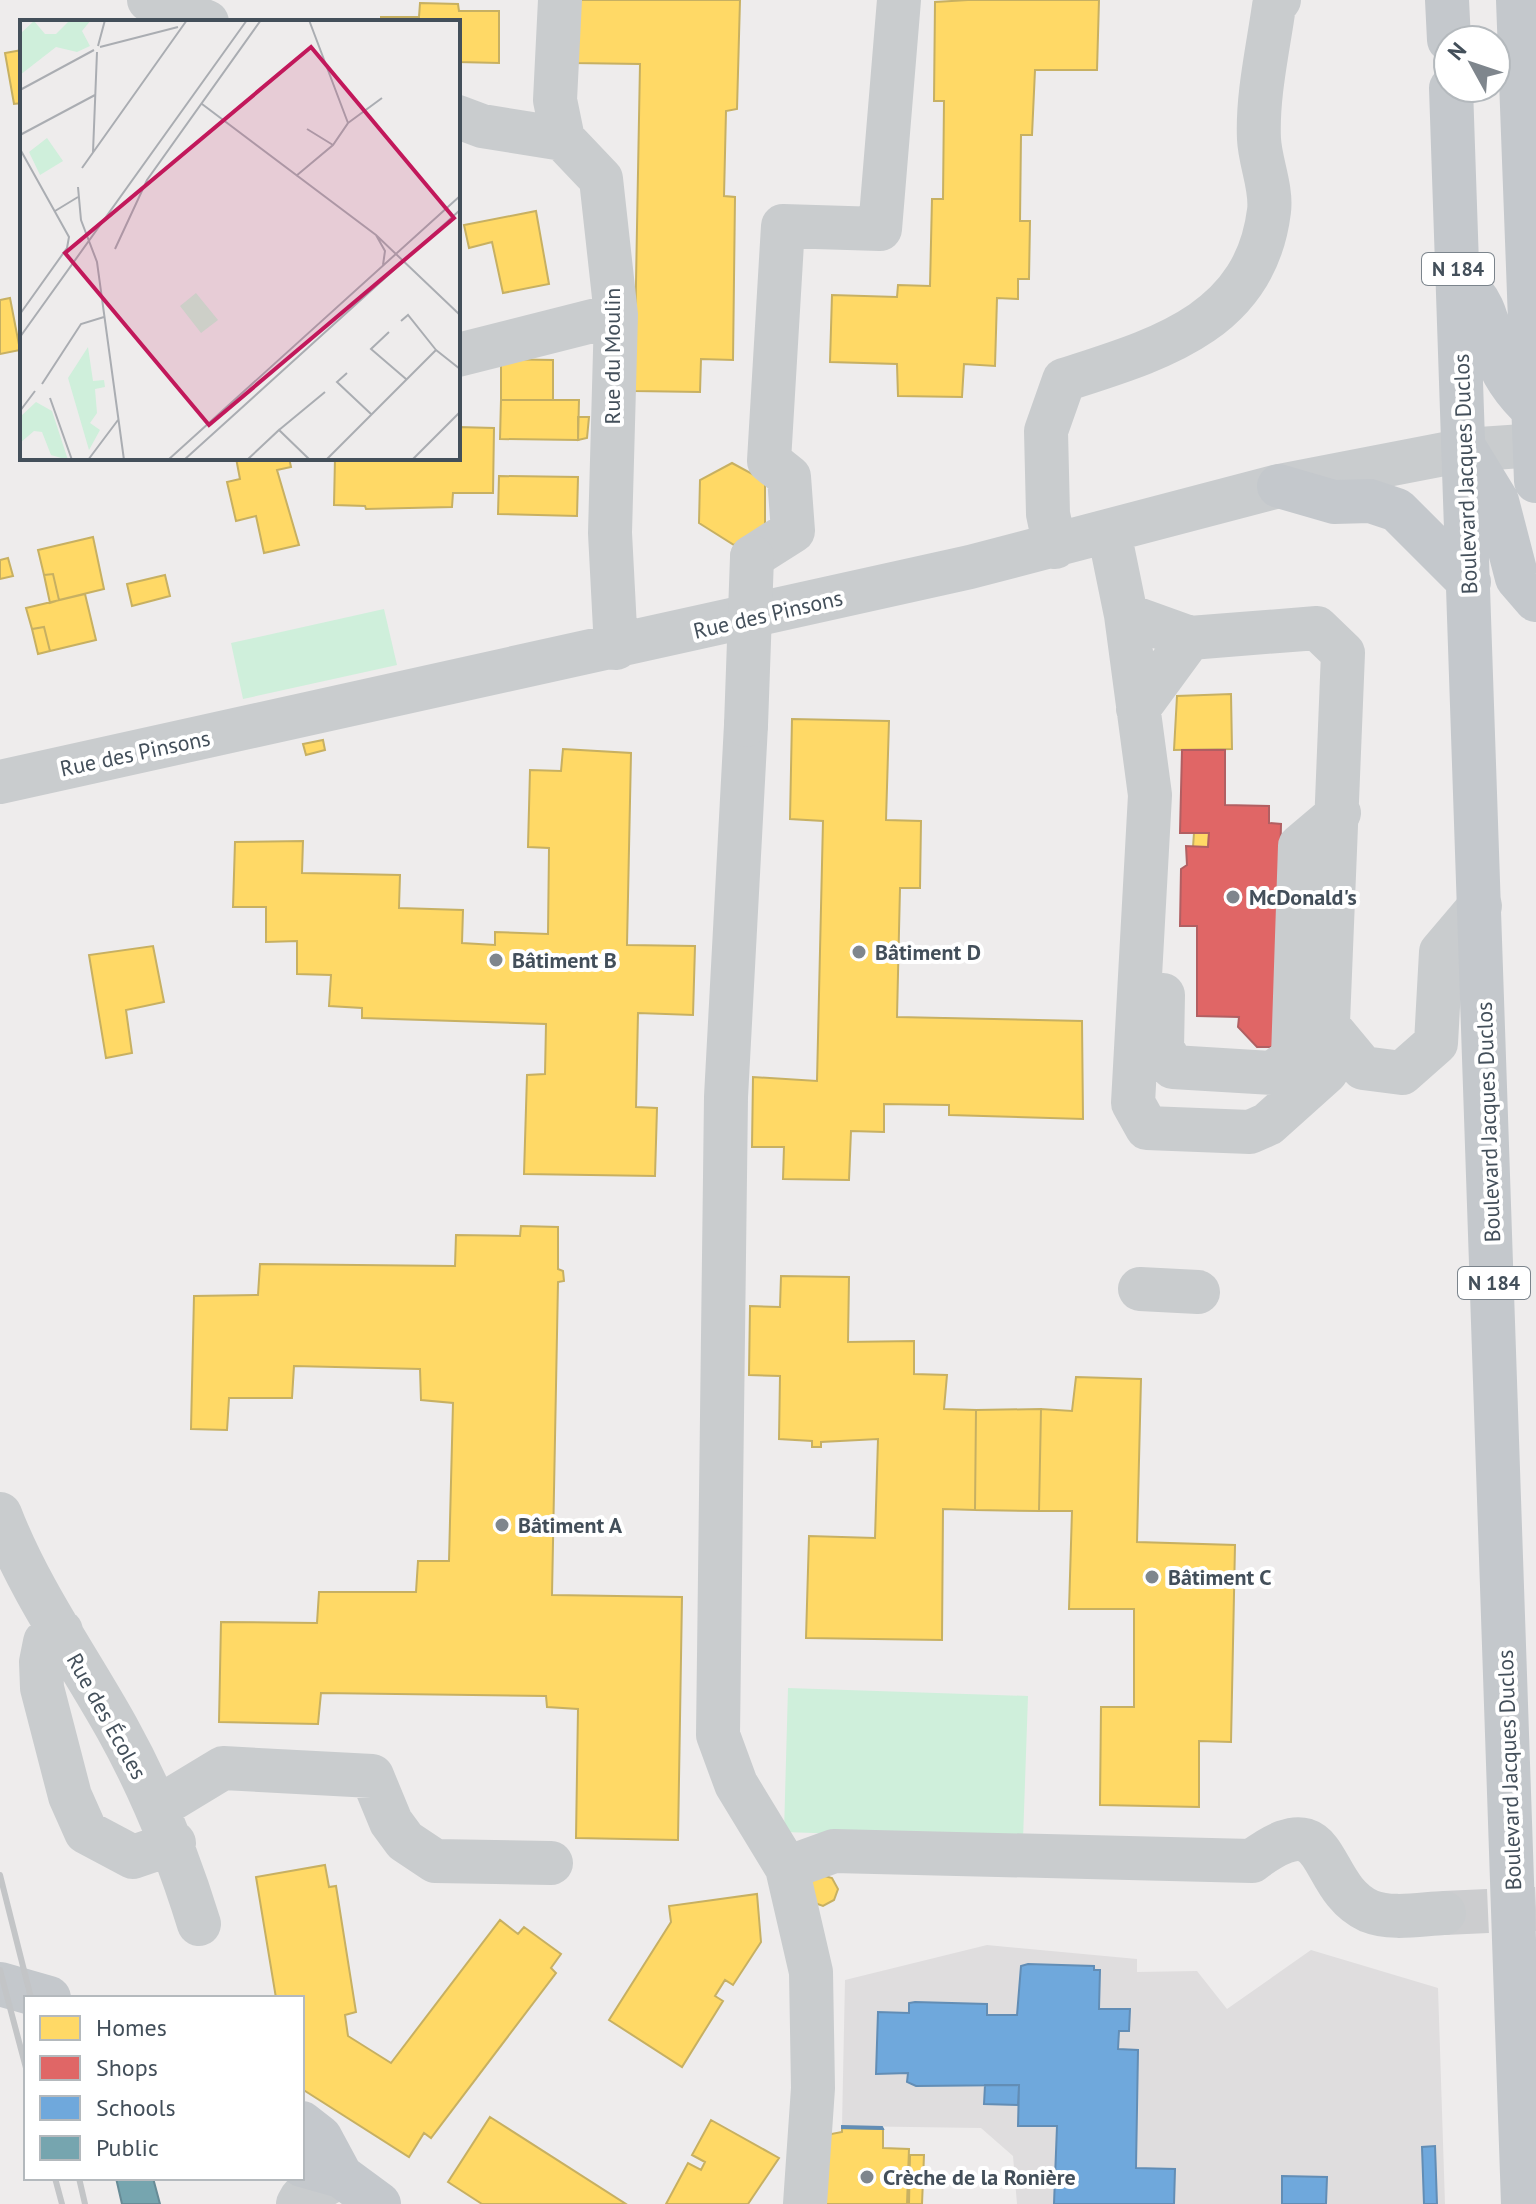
<svg xmlns="http://www.w3.org/2000/svg" width="1536" height="2204" font-family="'PT Sans',sans-serif">
<style>
.education{fill:#dfddde}
.green{fill:#cfefdb}
.homes{fill:#ffd966;stroke:#c7b062;stroke-width:2}
.shops{fill:#e06666;stroke:#b15f62;stroke-width:2}
.schools{fill:#6fa8dc;stroke:#628db5;stroke-width:2}
.public{fill:#76a5af;stroke:#678b96;stroke-width:2}
.lines{fill:none;stroke-linecap:round;stroke-linejoin:round}
.minor-tunnel{stroke:#cccdcf;stroke-width:44;stroke-dasharray:44 22;stroke-linecap:butt}
.minor{stroke:#c9ccce;stroke-width:44}
.major{stroke:#c4c8cc;stroke-width:44}
.rail{stroke:#c3c5c7;stroke-width:6}
.minor-bridge{stroke:#c9ccce;stroke-width:44}
.poi-dot{fill:#7f868d;stroke:#fff;stroke-width:3}
.labels{text-anchor:middle;dominant-baseline:central;stroke-width:8;stroke-linejoin:round;paint-order:stroke}
.shield{fill:#fff;stroke:#7b848c;stroke-width:2}
.shield-label{font-size:20px;font-weight:bold;fill:#434f5a}
.street-label{font-size:22px;fill:#434f5a;stroke:#fff}
.poi-label{font-size:22px;font-weight:bold;fill:#434f5a;stroke:#fff;text-anchor:start}
.inset-road{fill:none;stroke:#aaadb2;stroke-width:2}
.view{fill:#c2185b;fill-opacity:0.15;stroke:#c2185b;stroke-width:4}
.inset-edge{fill:none;stroke:#434f5a;stroke-width:4}
</style>
<rect width="100%" height="100%" fill="#eeecec"/>
<!-- education -->
<path class="education" d="M987 1945 1137 1959V1972L1197 1971 1227 2009 1311 1950 1438 1988 1445 2204H1017L1013 2156 981 2128 842 2126 845 1980Z"/>
<!-- green -->
<path class="green" d="M384 609 397 665 243 699 231 643Z
M788 1688 1028 1696 1023 1840 784 1832Z"/>
<!-- homes -->
<path class="homes" d="M575 0H740L737 109 726 111 724 196 735 197 733 360 701 359 700 392 634 391 640 64 574 63Z
M968 0H1099L1097 70H1035L1032 135H1021L1020 221H1030L1029 279H1018V299L997 298 995 366 964 364 962 397 898 396 897 364 830 362 832 295 897 297 898 285 930 286 932 199H943L944 101H934L935 2Z
M420 3 458 4 459 11H499V63L458 62V22H381V17H419Z
M22 50V103L14 104 5 53Z
M536 211 549 284 503 293 492 242 469 248 464 225Z
M10 298 20 350 0 354V300Z
M501 359 553 360V400H501Z
M501 400H579L578 440 500 439Z
M578 417H589L587 438 578 440Z
M458 427 494 428 493 493H453L452 507 366 509 365 506 334 505 335 458H458Z
M236 458H289L291 467 277 470 299 545 264 553 256 516 236 521 227 482 240 479Z
M732 463 765 481V525L734 545 699 523 700 480Z
M499 476 578 477 577 516 498 514Z
M93 537 104 589 59 600 53 574 44 575 38 550Z
M8 558 13 576 0 579V560Z
M53 574 59 600 50 603 44 575Z
M165 575 170 596 132 606 127 584Z
M85 594 96 640 50 651 44 627 32 629 26 608Z
M44 627 50 651 38 654 32 629Z
M1231 694 1232 749 1174 750 1177 696Z
M792 719 889 721 886 820 921 821 920 888H900L897 1017 1082 1021 1083 1119 949 1115V1105L884 1104V1132L851 1131 849 1180 783 1179 784 1147H752L753 1077 817 1081 823 821 790 819Z
M323 740 325 750 306 755 303 744Z
M563 749 631 753 627 945 695 946 693 1015 638 1013 636 1107 657 1108 655 1176 524 1174 527 1075 545 1074 546 1024 362 1018V1008L329 1006 331 975 297 974V941L266 942V907H233L235 842 303 841 302 873 400 875 399 908 463 910 462 943 495 945V932L548 934 549 848 528 847 530 770 561 771Z
M1194 833H1209L1208 847H1193Z
M153 946 164 1002 126 1010 132 1053 106 1058 89 955Z
M521 1226 558 1227V1269L563 1271 564 1281 558 1282 552 1595 682 1597 678 1840 576 1838 578 1709 547 1707 546 1696 321 1693 318 1724 219 1722 221 1622 317 1623 319 1592H416L418 1561H449L453 1403 421 1400 420 1369 294 1366 292 1398H229L227 1430 191 1429 194 1296 258 1295 260 1264 455 1266 456 1235 520 1236Z
M781 1276 849 1277 848 1342 914 1341V1374L947 1375 944 1409 976 1410 975 1510 943 1509 942 1640 806 1638 809 1536 875 1538 878 1439 821 1442V1447H812V1441L779 1439 780 1376 749 1375 750 1306 780 1307Z
M1076 1377 1141 1379 1137 1542 1235 1545 1231 1742 1199 1741V1807L1100 1805 1101 1707H1134V1609H1069L1072 1511H1039L1041 1409 1072 1411Z
M1041 1409 1039 1511 975 1510 976 1410Z
M325 1865 329 1887 336 1886 356 2012 345 2015 348 2036 391 2063 500 1920 518 1934 524 1927 561 1954 551 1968 556 1973 431 2138 424 2133 409 2157 302 2089V1998H276L256 1877Z
M821 1875 832 1878 838 1889 834 1900 823 1906 812 1902 811 1880Z
M757 1894 761 1942 733 1985 725 1980 715 1996 723 2001 682 2067 609 2020 671 1922 669 1906Z
M490 2117 626 2204H482L448 2182Z
M711 2120 779 2158 748 2204H666L688 2163 701 2170 705 2162 692 2155Z
M842 2128 883 2129V2148L909 2149 907 2204H825L826 2135 842 2132Z
M910 2155H924L922 2204H909Z"/>
<!-- shops -->
<path class="shops" d="M1182 750H1225V805L1269 806V823L1281 824 1276 1047H1257L1238 1027 1239 1017 1197 1016V926H1180L1181 869 1187 865 1186 846 1208 847 1209 833H1180Z"/>
<!-- schools -->
<path class="schools" d="M1028 1964 1094 1966V1970H1100L1099 2009H1130L1129 2031H1119L1118 2049 1138 2050 1136 2168 1175 2169 1174 2204H1054L1057 2126H1018L1019 2085 916 2086 907 2082 908 2073 876 2074 878 2012 909 2013V2003L915 2002 987 2004V2015H1017L1021 1966Z
M985 2085H1019L1018 2105 984 2104Z
M842 2126 882 2127 883 2129 842 2128Z
M1435 2146 1437 2204H1424L1422 2147Z
M1282 2176 1327 2177 1326 2204H1282Z"/>
<!-- public -->
<path class="public" d="M116 2178H153L160 2204H122Z"/>
<g class="lines">
<!-- minor-tunnel -->
<path class="minor-tunnel" d="M1444 1913 1536 1909"/>
<!-- minor -->
<path class="minor" d="M149 0 207 22
M560 0 555 100 563 139
M458 117 482 126 563 139 601 179 616 315 610 533 616 648
M458 355 616 315
M1109 532 1126 615 1150 795 1133 1103 1147 1128 1250 1132 1268 1124 1326 1072 1343 653 1317 628 1190 638 1126 615
M1055 547 1048 514 1046 431 1064 380C1156 350 1255 324 1269 211 1272 188 1260 162 1259 139 1257 96 1268 49 1274 6L1279 0
M752 557 793 531 789 477 769 461 783 226 880 229 899 0
M1138 709 1190 638
M746 725 726 1097 718 1735 736 1784 787 1868 811 1972 813 2088 805 2204
M0 782 970 567 1279 486 1465 450 1536 445
M1163 995 1162 1048 1173 1067 1273 1073 1293 1057 1300 846 1339 813
M1328 1026 1363 1068 1402 1073 1436 1043 1441 952 1480 906
M1140 1289 1198 1292
M0 1514C29 1590 78 1658 117 1728 152 1791 178 1856 199 1924
M61 1631 45 1642 41 1662 42 1688 70 1796 86 1832 133 1857 174 1843
M157 1808 223 1768 372 1776 391 1822 405 1841 435 1861 551 1863
M787 1868 834 1851 1252 1861C1335 1799 1314 1886 1369 1911 1391 1920 1421 1914 1444 1913
M298 2204 302 2197 341 2176"/>
<!-- major -->
<path class="major" d="M1447 0 1449 40
M1518 0 1536 481
M1451 88 1523 2204
M1461 282C1485 301 1487 322 1494 349 1501 374 1517 395 1536 412
M1467 452 1497 501 1517 578 1536 600
M1279 486 1334 502 1370 501 1397 510 1469 582
M0 1984 49 1998
M302 2123 320 2137 341 2176
M302 2165 341 2176 379 2204"/>
<!-- rail -->
<path class="rail" d="M0 1875 31 1998
M0 1970 26 2068
M55 2178 62 2204
M79 2178 85 2204"/>
<!-- minor-bridge -->
<path class="minor-bridge" d="M746 725 752 557"/>
</g>
<!-- markers -->
<g class="poi-dot">
<circle cx="1233" cy="897" r="8"/>
<circle cx="859" cy="952" r="8"/>
<circle cx="496" cy="960" r="8"/>
<circle cx="502" cy="1525" r="8"/>
<circle cx="1152" cy="1577" r="8"/>
<circle cx="867" cy="2177" r="8"/>
</g>
<g class="labels">
<!-- shield labels -->
<g class="shield">
<rect x="1422" y="253" width="72" height="32" rx="6"/>
<rect x="1458" y="1267" width="72" height="32" rx="6"/>
</g>
<g class="shield-label">
<text x="1458" y="269">N 184</text>
<text x="1494" y="1283">N 184</text>
</g>
<!-- street labels -->
<g class="street-label">
<text transform="translate(612 356) rotate(-90)">Rue du Moulin</text>
<text transform="translate(1465 474) rotate(-92)">Boulevard Jacques Duclos</text>
<text transform="translate(768 614) rotate(-13)">Rue des Pinsons</text>
<text transform="translate(135 753) rotate(-12)">Rue des Pinsons</text>
<text transform="translate(1488 1122) rotate(-92)">Boulevard Jacques Duclos</text>
<text transform="translate(107 1716) rotate(61)">Rue des Écoles</text>
<text transform="translate(1509 1770) rotate(-92)">Boulevard Jacques Duclos</text>
</g>
<!-- poi labels -->
<g class="poi-label">
<text x="1249" y="897">McDonald's</text>
<text x="875" y="952">Bâtiment D</text>
<text x="512" y="960">Bâtiment B</text>
<text x="518" y="1525">Bâtiment A</text>
<text x="1168" y="1577">Bâtiment C</text>
<text x="883" y="2177">Crèche de la Ronière</text>
</g>
</g>
<!-- overview -->
<g transform="translate(20 20)">
<rect width="440" height="440" fill="#eeecec"/>
<path d="M50 0H71L62 11 70 26 57 32 36 27 0 55V14L14 1 25 14H36ZM27 118 43 141 20 155 9 132ZM176 273 198 300 181 313 160 286ZM68 327 73 361 84 360 85 367 75 369 77 393 70 403 80 410 69 430 48 358ZM16 382 32 391 48 440 31 435 22 412 14 411 0 423V397Z" fill="#cfefdb"/>
<path class="inset-road" d="M78 26 85 0M80 27 158 7M0 70 74 30M182 84 356 215 440 295M328 103 362 78M287 109 313 125M0 115 75 75M0 129 49 217 47 228 0 294M73 132 77 32M62 148 167 0M276 156 313 125 328 103 289 0M58 167 61 200 77 242 104 440M35 191 58 177M356 215 365 231 363 245M95 229 127 160 241 0M381 301 388 295 416 330M369 312 351 329 386 359M0 317 227 0M416 330 440 349M327 353 317 362 351 394M22 364 61 304 84 297M30 378 52 440M0 391 15 371M259 410 305 372M68 440 98 400M148 440 440 176M164 440 440 190M227 440 259 410 290 440M306 440 416 330M392 440 440 392"/>
<path class="view" d="M291 27 434 198 189 405 45 233Z"/>
<rect width="440" height="440" class="inset-edge"/>
</g>
<!-- legend -->
<rect x="24" y="1996" width="280" height="184" fill="#ffffff" stroke="#b4b9bd" stroke-width="2"/>
<rect x="40" y="2016" width="40" height="24" fill="#ffd966" stroke="#b4b9bd" stroke-width="2"/>
<text x="96" y="2036" font-size="24" fill="#434f5a">Homes</text>
<rect x="40" y="2056" width="40" height="24" fill="#e06666" stroke="#b4b9bd" stroke-width="2"/>
<text x="96" y="2076" font-size="24" fill="#434f5a">Shops</text>
<rect x="40" y="2096" width="40" height="24" fill="#6fa8dc" stroke="#b4b9bd" stroke-width="2"/>
<text x="96" y="2116" font-size="24" fill="#434f5a">Schools</text>
<rect x="40" y="2136" width="40" height="24" fill="#76a5af" stroke="#b4b9bd" stroke-width="2"/>
<text x="96" y="2156" font-size="24" fill="#434f5a">Public</text>
<!-- north arrow -->
<g transform="translate(1472 64) rotate(310)"><circle r="38" fill="#ffffff" stroke="#b4b9bd" stroke-width="2"/>
<path d="M0-6L14 30L0 20L-14 30Z" fill="#7f868d"/>
<text y="-12" font-size="22" font-weight="bold" text-anchor="middle" fill="#434f5a">N</text>
</g>
</svg>
